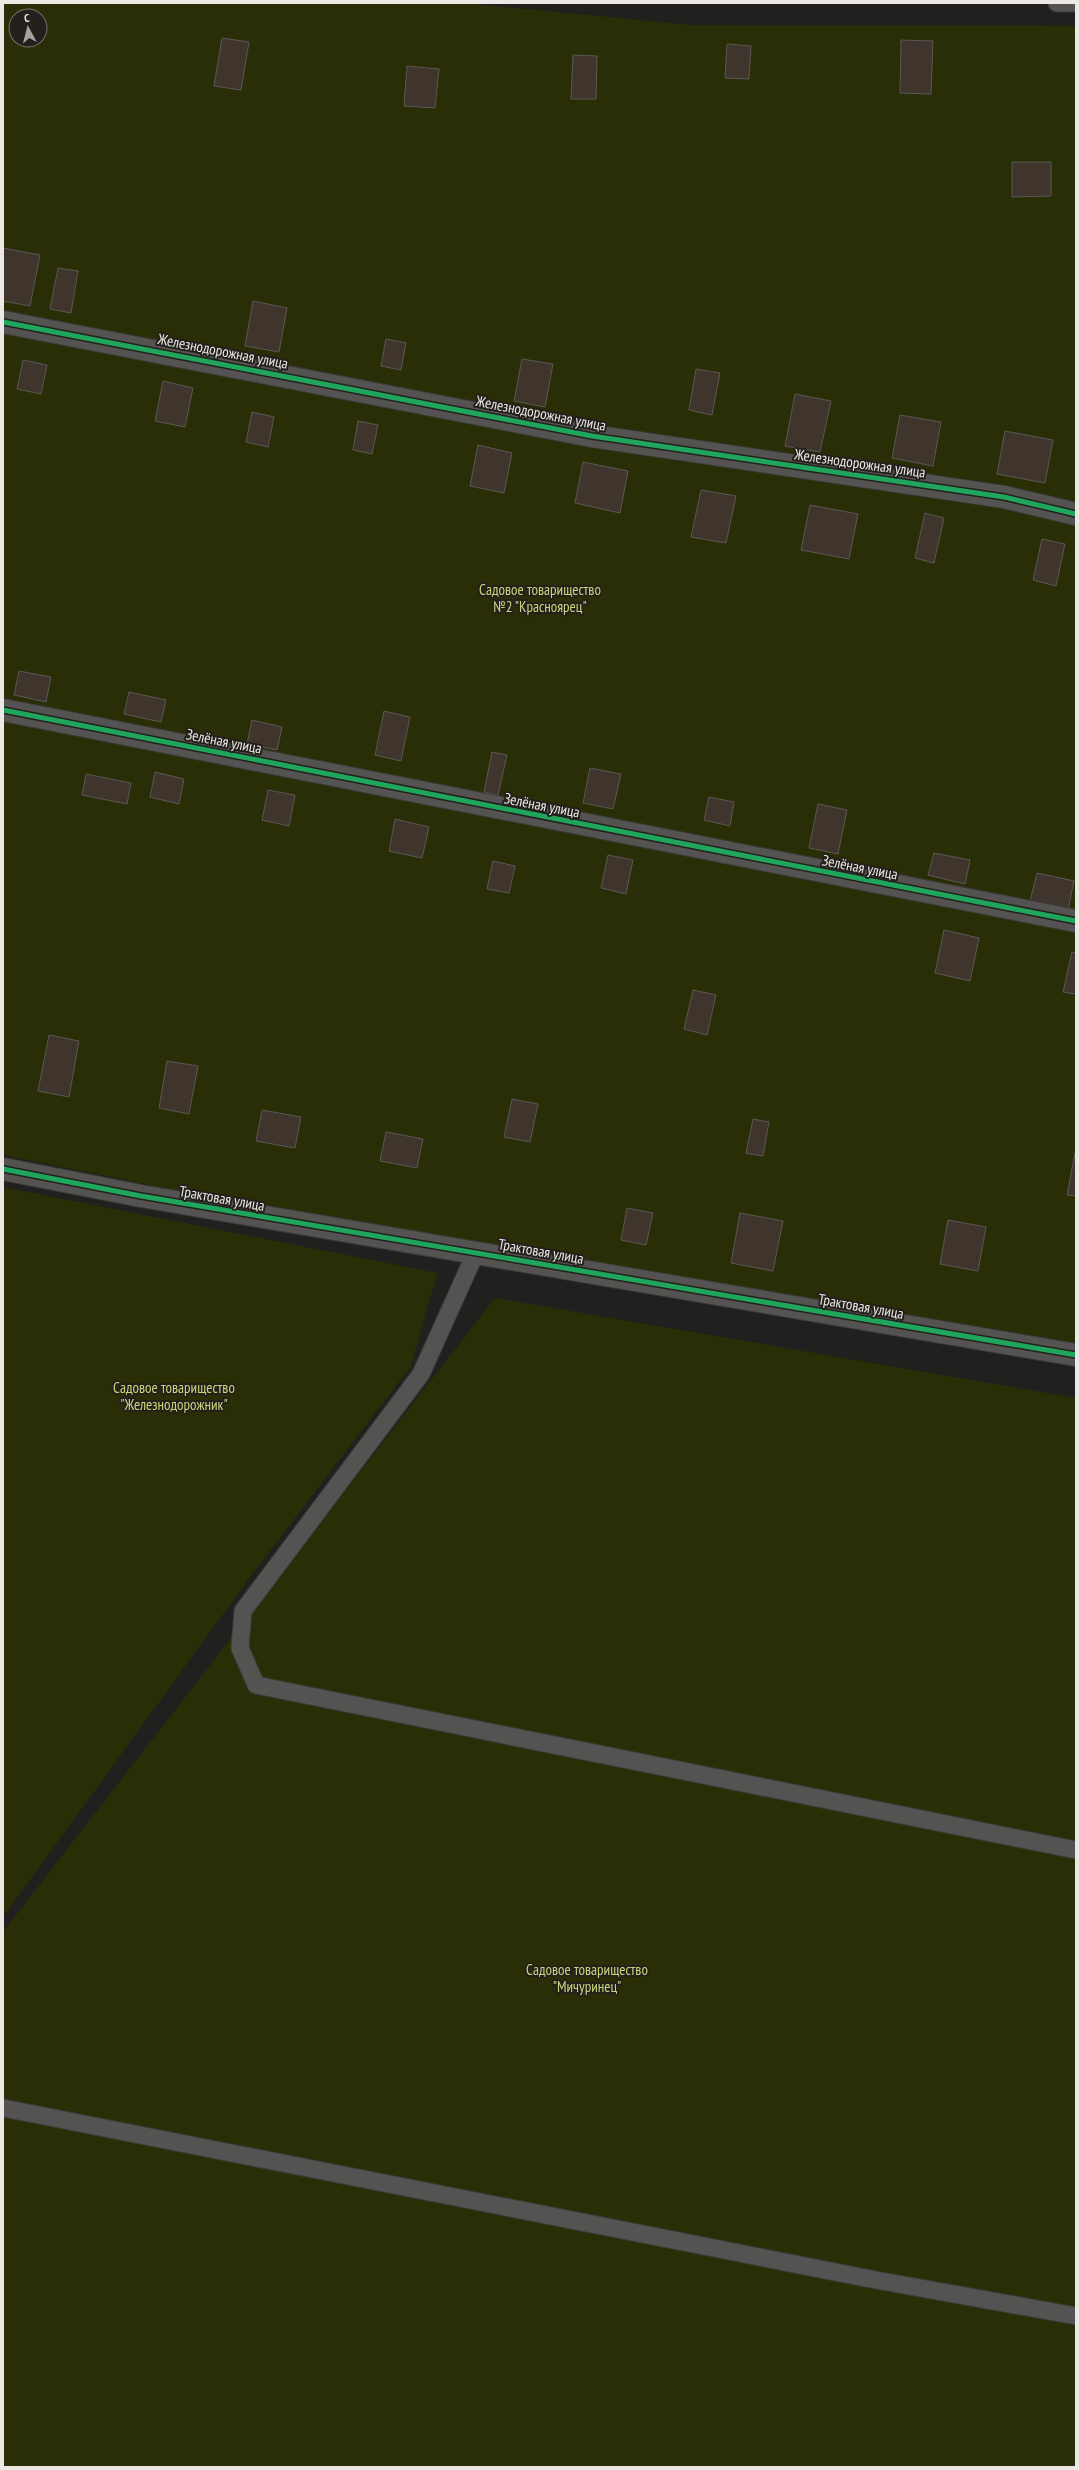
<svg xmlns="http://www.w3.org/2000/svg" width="1079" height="2470" font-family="'PT Sans Narrow',sans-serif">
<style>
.green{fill:#2a2e07;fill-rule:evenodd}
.building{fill:#3f352c;stroke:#5a5856}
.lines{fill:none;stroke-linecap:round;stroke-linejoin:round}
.lane-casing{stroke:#3c3a38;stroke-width:19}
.street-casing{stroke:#3c3a38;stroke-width:24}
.lane{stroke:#555352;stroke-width:17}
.street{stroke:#555352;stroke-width:22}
.cycleway-casing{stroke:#24201c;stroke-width:8}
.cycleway{stroke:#20a55d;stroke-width:5}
.labels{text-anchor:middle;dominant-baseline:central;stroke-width:4;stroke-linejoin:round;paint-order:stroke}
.street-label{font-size:15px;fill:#ebe8e5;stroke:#24201c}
.park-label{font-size:15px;fill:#c7d67c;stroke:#24201c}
</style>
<rect width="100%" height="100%" fill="#22201e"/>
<!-- green -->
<path class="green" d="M3 3H464L690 25 1076 26V1343L199 1195 3 1155ZM16 16H40V40H16Z
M3 1187 437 1273 411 1366 250 1577 3 1917Z
M495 1298 1076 1398V2467H3V1932Z"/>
<!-- building -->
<path class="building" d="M222 38 249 42 241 90 214 86Z
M901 40 933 41 931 94 900 93Z
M727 44 751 46 749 79 725 78Z
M573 55 597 56 596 99H571Z
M407 66 439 69 435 108 404 106Z
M1012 162H1051V196L1012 197Z
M3 248 40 255 30 306 3 301Z
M58 268 78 271 71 313 50 309Z
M253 301 287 308 279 352 245 346Z
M386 339 406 343 401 370 381 366Z
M522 359 553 364 545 407 514 401Z
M23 360 47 365 41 394 17 389Z
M696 369 720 373 712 415 689 410Z
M163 381 193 388 185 427 155 421Z
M795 394 831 401 820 452 785 446Z
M252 412 274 417 268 447 246 442Z
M900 415 941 422 933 466 892 458Z
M358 421 378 425 372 454 353 450Z
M1005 431 1053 440 1045 483 997 474Z
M478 445 512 453 504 493 470 486Z
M583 462 628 471 620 513 575 503Z
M701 490 736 496 726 543 691 537Z
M810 505 858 514 849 559 801 550Z
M925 513 944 518 934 563 915 558Z
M1042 539 1065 544 1056 586 1033 580Z
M19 671 51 677 46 702 14 695Z
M129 692 166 700 161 722 124 714Z
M384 711 410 717 401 761 375 755Z
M252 720 282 727 277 750 247 744Z
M492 752 507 755 498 795 484 792Z
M590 768 621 774 613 809 583 803Z
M155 772 184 779 179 804 150 797Z
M86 774 131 783 127 804 82 795Z
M268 790 295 795 289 826 262 820Z
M709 797 734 802 730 826 704 820Z
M818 804 847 810 838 854 809 848Z
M395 819 429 827 422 858 389 851Z
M934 853 970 860 965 884 928 875Z
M608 855 633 860 626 894 601 888Z
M493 861 515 866 509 893 487 889Z
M1037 873 1074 881 1068 909 1030 901Z
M944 930 979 938 970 981 935 973Z
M1072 952 1076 953V994L1063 992Z
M693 990 716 995 707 1035 684 1029Z
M49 1035 79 1041 69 1097 38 1091Z
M167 1061 198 1066 189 1114 159 1108Z
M512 1099 538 1104 530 1142 504 1137Z
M262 1110 301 1117 295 1148 256 1141Z
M753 1119 769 1122 763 1156 746 1153Z
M386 1132 423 1139 417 1168 380 1161Z
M1075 1153 1076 1154V1196L1067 1195Z
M627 1208 653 1213 646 1245 621 1240Z
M740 1213 783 1221 773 1271 731 1263Z
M948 1220 986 1227 978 1271 940 1264Z"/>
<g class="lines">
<defs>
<path id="lane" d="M1057 3H1076
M476 1252 421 1374 243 1611 240 1648 256 1685 1076 1850
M3 2108 876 2280 1076 2316"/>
<path id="street" d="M3 322 592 436 1004 497 1076 514
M3 710 1076 921
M3 1169 141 1196 1076 1355"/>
</defs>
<!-- lane casing -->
<use href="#lane" class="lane-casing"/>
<!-- street casing -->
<use href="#street" class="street-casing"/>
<!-- lane -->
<use href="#lane" class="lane"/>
<!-- street -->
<use href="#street" class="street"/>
<defs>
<path id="cycleway" d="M3 322 592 436 1004 497 1076 514
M3 710 1076 921
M3 1169 141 1196 1076 1355"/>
</defs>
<!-- cycleway casing -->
<use href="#cycleway" class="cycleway-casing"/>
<!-- cycleway -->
<use href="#cycleway" class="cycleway"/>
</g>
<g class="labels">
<!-- street labels -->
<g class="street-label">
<text transform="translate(223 351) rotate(11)">Железнодорожная улица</text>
<text transform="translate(541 413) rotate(11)">Железнодорожная улица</text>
<text transform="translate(860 463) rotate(8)">Железнодорожная улица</text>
<text transform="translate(224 741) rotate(11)">Зелёная улица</text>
<text transform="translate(542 805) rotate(11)">Зелёная улица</text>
<text transform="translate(860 867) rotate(11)">Зелёная улица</text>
<text transform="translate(222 1198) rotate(10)">Трактовая улица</text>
<text transform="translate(541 1251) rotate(10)">Трактовая улица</text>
<text transform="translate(861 1306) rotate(10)">Трактовая улица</text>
</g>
<!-- park labels -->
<g class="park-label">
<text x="540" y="589">Садовое товарищество<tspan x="540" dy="17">№2 "Красноярец"</tspan></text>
<text x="174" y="1387">Садовое товарищество<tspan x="174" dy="17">"Железнодорожник"</tspan></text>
<text x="587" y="1969">Садовое товарищество<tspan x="587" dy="17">"Мичуринец"</tspan></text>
</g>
</g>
<!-- border -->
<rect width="1079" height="2470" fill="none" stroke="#ebe8e5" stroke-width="8"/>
<!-- north arrow -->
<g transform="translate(28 28) rotate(353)"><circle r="19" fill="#24201c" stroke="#74706c"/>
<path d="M0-3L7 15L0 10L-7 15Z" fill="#a5a29f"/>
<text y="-6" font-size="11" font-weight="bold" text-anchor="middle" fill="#ebe8e5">С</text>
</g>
</svg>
